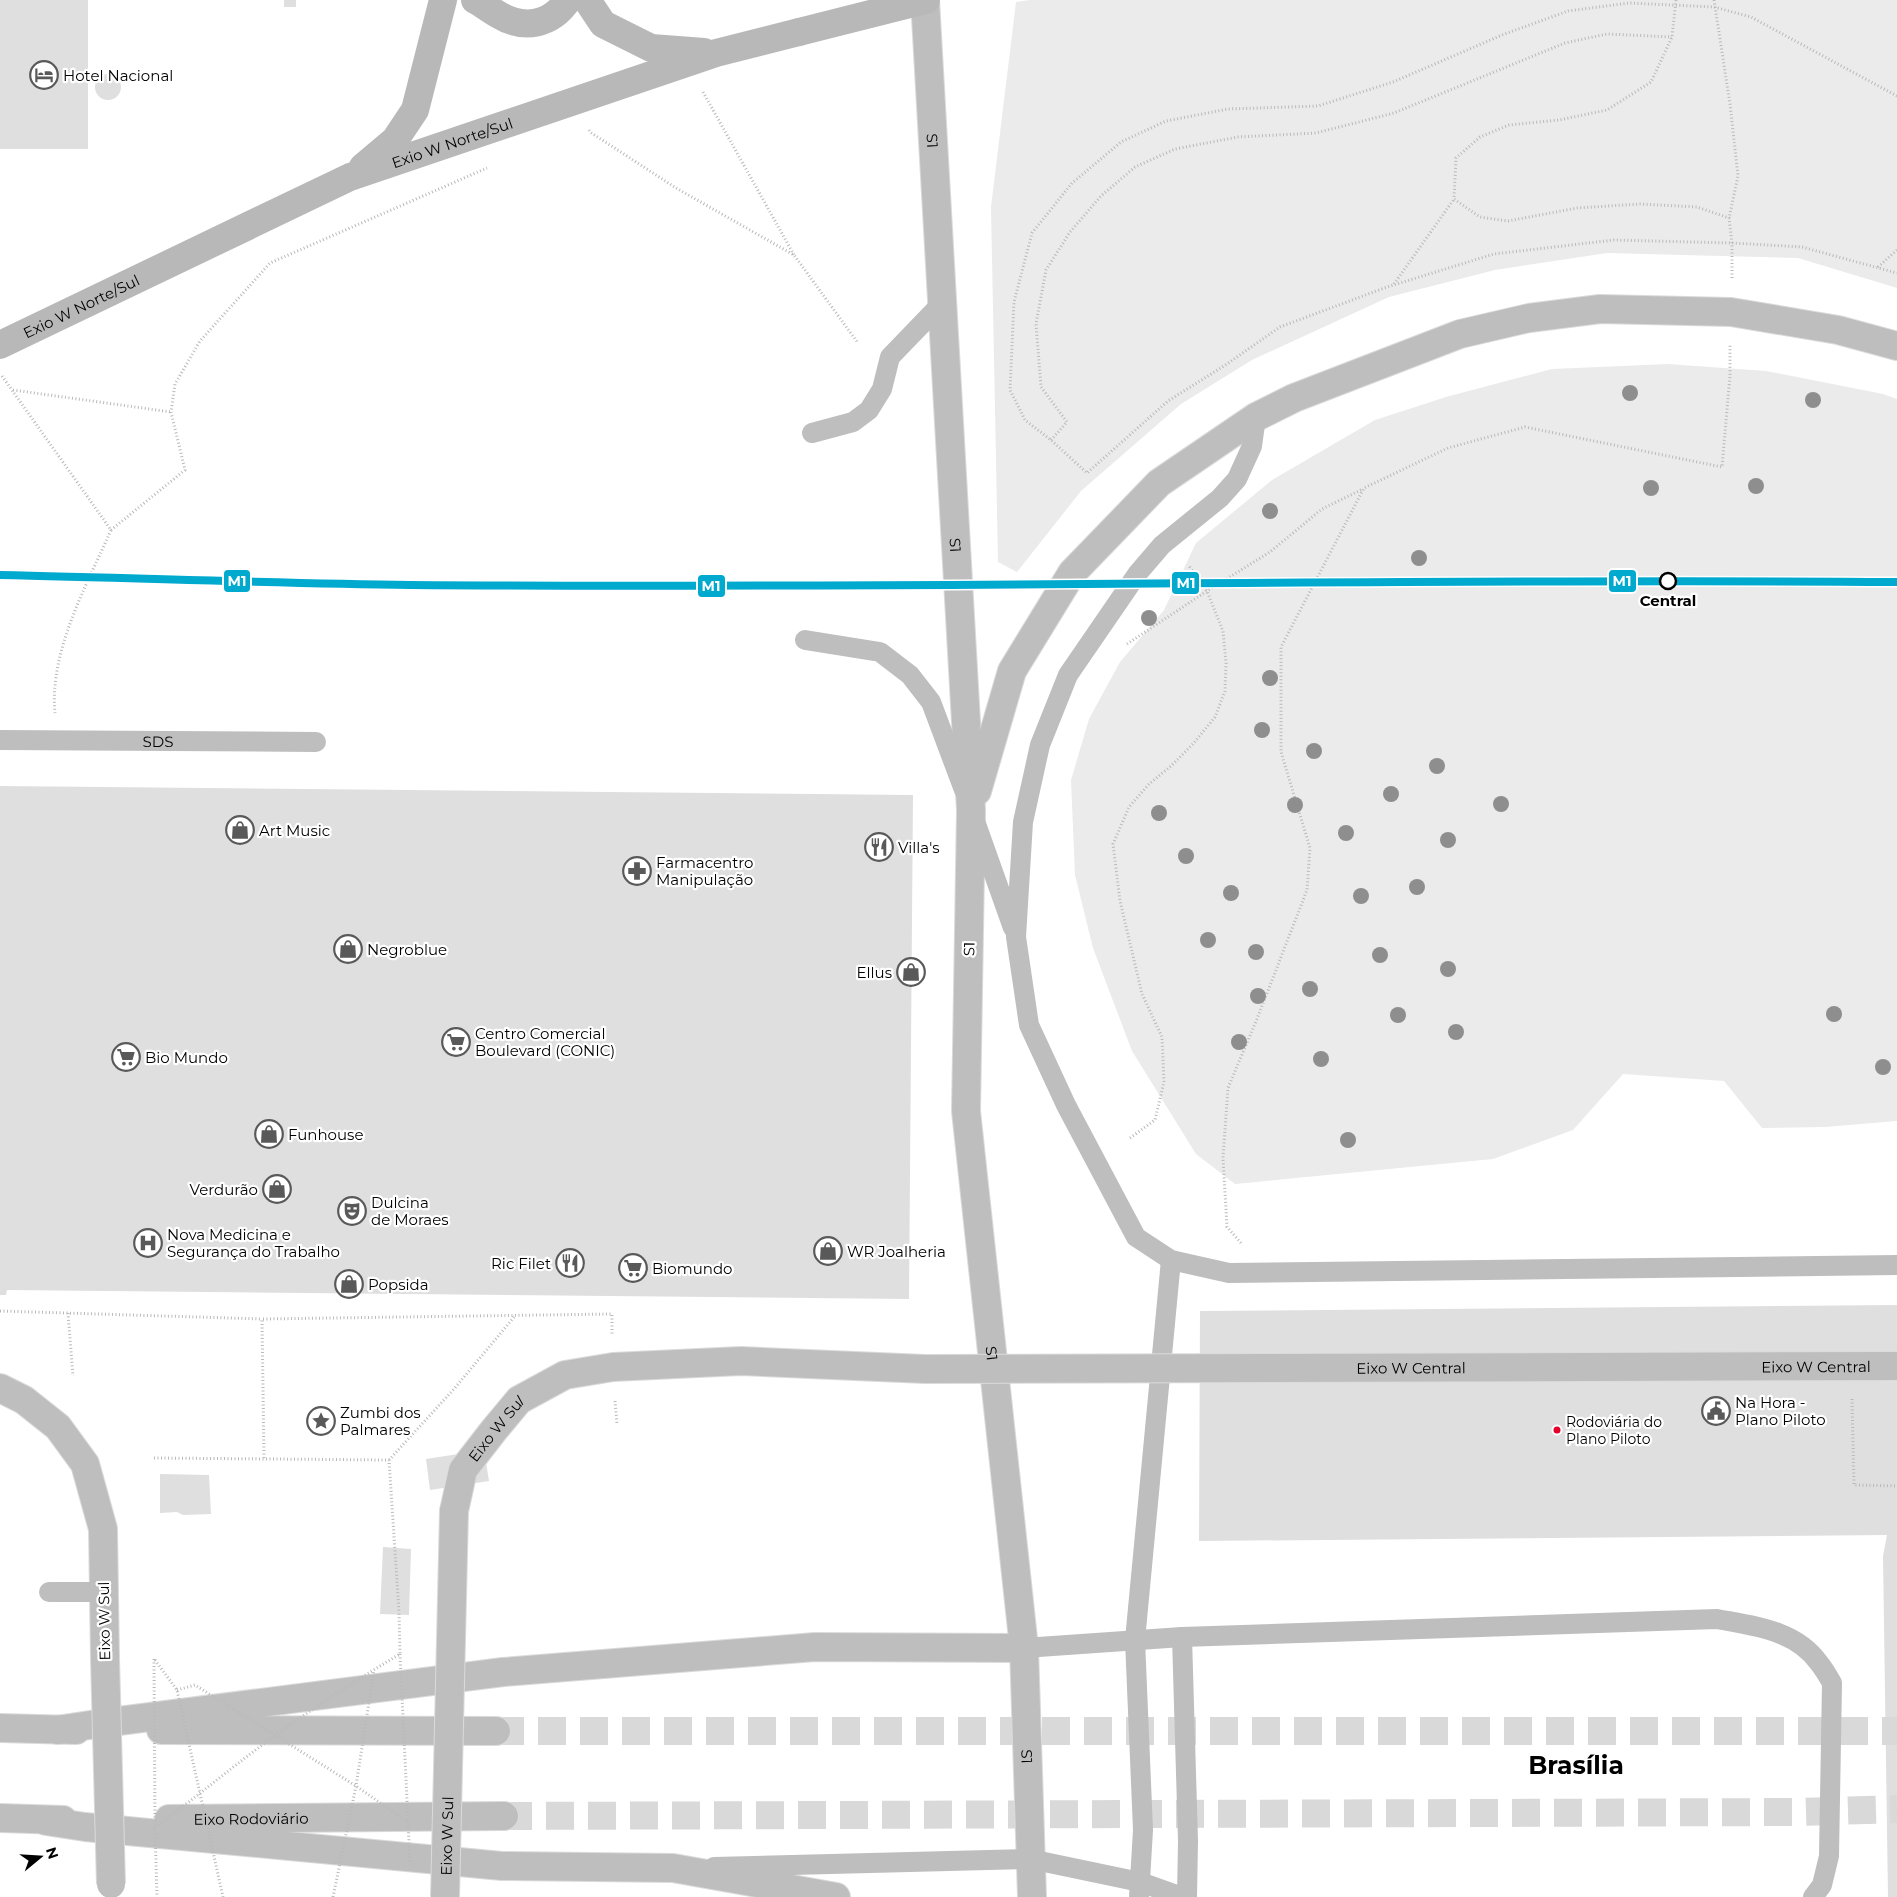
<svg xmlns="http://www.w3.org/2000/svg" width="1897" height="1897" font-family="Montserrat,sans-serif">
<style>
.green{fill:#ebebeb}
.building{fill:#dfdfdf}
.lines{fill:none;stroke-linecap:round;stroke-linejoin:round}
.highway-tunnel{stroke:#d9d9d9;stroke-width:28;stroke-dasharray:28 14;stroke-linecap:butt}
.primary-casing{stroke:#dbdbdb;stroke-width:30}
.highway-casing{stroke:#dbdbdb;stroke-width:30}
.path{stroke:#b9b9b9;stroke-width:3;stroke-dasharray:1 2.5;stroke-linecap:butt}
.lane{stroke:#bebebe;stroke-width:20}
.secondary{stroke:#b8b8b8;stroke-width:28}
.primary{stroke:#bebebe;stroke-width:28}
.highway{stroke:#bebebe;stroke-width:28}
.primary-bridge-casing{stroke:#dbdbdb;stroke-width:30;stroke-linecap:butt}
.path-bridge{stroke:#b9b9b9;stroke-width:3;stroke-dasharray:1 2.5;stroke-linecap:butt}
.secondary-bridge{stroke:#b8b8b8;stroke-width:28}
.primary-bridge{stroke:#bebebe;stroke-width:28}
.metro-1-casing{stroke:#fff;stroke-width:11}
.metro-1{stroke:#00a9ce;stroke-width:8}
.tree{fill:#8e8e8e}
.stop-dot{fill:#fff;stroke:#000;stroke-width:2.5}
.bus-dot{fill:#e4002b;stroke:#fff;stroke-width:2}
.labels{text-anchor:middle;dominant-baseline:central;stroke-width:4.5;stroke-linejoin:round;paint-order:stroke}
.bus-label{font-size:14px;fill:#000;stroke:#fff;text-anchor:start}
.poi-label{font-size:15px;fill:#000;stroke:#fff;text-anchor:start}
.street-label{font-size:15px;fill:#000;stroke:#fff}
.stop-label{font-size:15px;font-weight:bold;fill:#000;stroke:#fff}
.town-label{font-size:25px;font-weight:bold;fill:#000;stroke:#fff}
.line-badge{stroke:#fff;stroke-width:2}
.badge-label{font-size:14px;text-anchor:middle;font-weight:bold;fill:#fff}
</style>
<rect width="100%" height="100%" fill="#fff"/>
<!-- green -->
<path class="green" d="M1030 0H1897V288L1798 258 1607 253 1495 270 1389 297 1252 360 1181 404 1081 491 1017 572 998 562 991 207 1016 2Z
M1668 364 1766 371 1883 394 1897 399V1121L1825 1127 1762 1128 1724 1081 1623 1074 1573 1130 1493 1159 1235 1184 1196 1154 1132 1051 1093 948 1075 875 1071 780 1089 719 1120 662 1164 610 1196 543 1272 480 1375 420 1446 397 1552 369Z"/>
<!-- building -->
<path class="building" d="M0 0H88V149H0Z
M284 0H296V7H284Z
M95 87a13 13 0 1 1 26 0a13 13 0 1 1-26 0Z
M0 786 913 795 909 1299 7 1290 6 1295H0Z
M1897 1305V1897H1888L1883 1556 1887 1535 1199 1541 1200 1311Z
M484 1450 489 1481 430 1490 426 1459Z
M160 1474 209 1475 211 1514 183 1515 177 1512 160 1513Z
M383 1547 411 1549 409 1615 380 1614Z"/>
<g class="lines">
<!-- highway-tunnel -->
<path class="highway-tunnel" d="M496 1731H1897
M504 1816 1801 1812 1897 1809"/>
<defs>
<g id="primary">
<path d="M0 1388 24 1400 58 1427 85 1464 103 1529 105 1659"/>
<path id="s3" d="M454 1511 463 1470 494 1430 519 1400 565 1375 613 1367 741 1361 925 1369"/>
</g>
<g id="highway">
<path id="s4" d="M925 0 971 810 966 1111 1024 1648 1032 1897"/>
<path d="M977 791 1012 671 1072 573 1159 483 1256 417 1294 398 1460 334 1529 318 1600 309 1731 312 1838 330 1897 346"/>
<path d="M0 1728 76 1730"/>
<path d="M57 1730 103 1723 503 1672 815 1647 1024 1648"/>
<path d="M161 1730 496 1731"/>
<path d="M0 1818 63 1820"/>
<path id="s5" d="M169 1819 504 1816"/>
<path d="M46 1821 85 1827 502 1866 673 1868 836 1897"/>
</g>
</defs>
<!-- primary casing -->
<use href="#primary" class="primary-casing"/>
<!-- highway casing -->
<use href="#highway" class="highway-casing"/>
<!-- path -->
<path class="path" d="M1676 0 1672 37 1651 82 1607 110 1559 120 1509 125 1480 137 1456 158 1454 199 1480 217 1508 221 1577 208 1640 204 1697 207 1729 218 1732 243V278
M1714 0 1730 104 1738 176 1729 218
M703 92 794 255
M1897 96 1751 17 1714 7 1629 3 1568 11 1502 35 1393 82 1318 106 1228 109 1166 121 1121 142 1072 183 1032 233 1014 302 1010 390 1025 420 1051 440 1087 473 1168 401 1227 364 1280 327 1387 287 1494 254 1614 240 1732 243 1802 247 1897 273
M589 130 590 132 676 188 794 255 858 343
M1878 267 1897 250
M1394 284 1454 199
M2 376 111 530C87 585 49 651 55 713
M13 390 171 412
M1051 440 1067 422 1041 387 1036 324 1046 270 1070 232 1101 196 1135 167 1175 149 1238 137 1316 133 1394 113 1565 43 1607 34 1672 37
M111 530 185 470 171 412 175 384 200 341 270 263 487 168
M1127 644 1207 591 1270 552 1322 509 1363 489
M1130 1138 1155 1120 1164 1082 1162 1037 1142 994 1120 901 1113 844 1129 807 1149 784 1171 766 1193 744 1215 717 1225 691 1226 663 1223 631 1207 591 1189 566
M1241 1243 1227 1227 1223 1158 1228 1088 1257 1019 1307 890 1310 848 1281 752V647L1364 488 1448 448 1525 427 1722 467 1730 376V345
M0 1311 262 1319
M68 1313 73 1376
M1852 1399 1854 1485 1897 1486
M615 1401 617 1424
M154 1458 389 1460 399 1612
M264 1458 262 1319 612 1314V1335
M389 1460 454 1389 515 1316"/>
<!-- lane -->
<g class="lane">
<path d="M1256 417 1252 446 1237 479 1220 498 1162 545 1138 573 1068 675 1040 745 1023 822 1016 937 1029 1025 1066 1105 1136 1237 1171 1260 1229 1273 1897 1265"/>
<path d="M812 433 853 422 869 410 882 389 890 357 943 302"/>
<path d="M805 640 880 652 910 675 931 702 964 790"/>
<path id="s1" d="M0 740 316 742"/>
<path d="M975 821 1013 928"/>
<path d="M49 1592H104"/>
<path d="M1182 1637 1188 1841 1187 1897"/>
<path d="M1024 1648 1182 1637 1717 1619C1754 1626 1796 1630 1819 1663 1824 1669 1828 1676 1832 1683L1829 1856 1822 1885 1813 1897"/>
<path d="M714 1867 1030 1859 1140 1882 1182 1897"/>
<path d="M1139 1897 1143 1830 1135 1640 1171 1260"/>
</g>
<!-- secondary -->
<g class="secondary">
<path d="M475 0C483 4 490 10 499 15 524 30 551 25 568 0"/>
<path d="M587 0 603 24 651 48 704 52"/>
<path d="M363 167 395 140 415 110 443 0"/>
<path id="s2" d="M0 345 350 177 716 53 799 32"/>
</g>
<!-- primary -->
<use href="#primary" class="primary"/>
<!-- highway -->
<use href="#highway" class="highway"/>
<defs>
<g id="primary-bridge">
<path id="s6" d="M925 1369 1897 1366"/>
<path d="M105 1659 111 1884"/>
<path id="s7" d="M445 1897 454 1511"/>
</g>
</defs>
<!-- primary-bridge casing -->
<use href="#primary-bridge" class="primary-bridge-casing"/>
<!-- path-bridge -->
<path class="path-bridge" d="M400 1654 410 1863
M154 1659 155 1827C196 1798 235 1764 276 1735 316 1706 358 1679 400 1654L399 1612
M155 1660 177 1690 223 1897
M177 1690 195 1685 356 1786 409 1823
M155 1827 157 1897
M333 1897 356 1786 374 1670"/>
<!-- secondary-bridge -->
<path class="secondary-bridge" d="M799 32 926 0"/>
<!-- primary-bridge -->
<use href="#primary-bridge" class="primary-bridge"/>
<defs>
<path id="metro-1" d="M0 575C137 578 273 583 410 585 906 589 1401 578 1897 582"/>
</defs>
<!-- metro-1 casing -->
<use href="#metro-1" class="metro-1-casing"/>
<!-- metro-1 -->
<use href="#metro-1" class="metro-1"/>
</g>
<!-- trees -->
<g class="tree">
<circle cx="1630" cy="393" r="8"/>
<circle cx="1813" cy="400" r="8"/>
<circle cx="1756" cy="486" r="8"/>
<circle cx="1651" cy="488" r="8"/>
<circle cx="1270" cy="511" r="8"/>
<circle cx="1419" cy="558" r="8"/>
<circle cx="1149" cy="618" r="8"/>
<circle cx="1270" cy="678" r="8"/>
<circle cx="1262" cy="730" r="8"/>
<circle cx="1314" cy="751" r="8"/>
<circle cx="1437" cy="766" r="8"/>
<circle cx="1391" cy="794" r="8"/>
<circle cx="1501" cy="804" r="8"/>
<circle cx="1295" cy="805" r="8"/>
<circle cx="1159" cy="813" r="8"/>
<circle cx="1346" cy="833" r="8"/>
<circle cx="1448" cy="840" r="8"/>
<circle cx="1186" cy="856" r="8"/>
<circle cx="1417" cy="887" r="8"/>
<circle cx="1231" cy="893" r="8"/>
<circle cx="1361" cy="896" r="8"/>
<circle cx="1208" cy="940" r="8"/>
<circle cx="1256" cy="952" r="8"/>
<circle cx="1380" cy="955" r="8"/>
<circle cx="1448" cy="969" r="8"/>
<circle cx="1310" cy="989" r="8"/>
<circle cx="1258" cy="996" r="8"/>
<circle cx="1834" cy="1014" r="8"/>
<circle cx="1398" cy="1015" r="8"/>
<circle cx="1456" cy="1032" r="8"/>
<circle cx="1239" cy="1042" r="8"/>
<circle cx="1321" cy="1059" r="8"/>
<circle cx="1883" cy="1067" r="8"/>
<circle cx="1348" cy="1140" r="8"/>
</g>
<!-- icons -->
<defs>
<symbol id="hotel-ring" viewBox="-11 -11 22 22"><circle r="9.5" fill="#fff" stroke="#595959" stroke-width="1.5"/><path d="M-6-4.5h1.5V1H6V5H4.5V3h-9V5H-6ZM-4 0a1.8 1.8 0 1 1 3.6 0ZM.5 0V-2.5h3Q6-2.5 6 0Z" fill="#595959"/></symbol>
<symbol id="shop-ring" viewBox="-11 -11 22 22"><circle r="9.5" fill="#fff" stroke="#595959" stroke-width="1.5"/><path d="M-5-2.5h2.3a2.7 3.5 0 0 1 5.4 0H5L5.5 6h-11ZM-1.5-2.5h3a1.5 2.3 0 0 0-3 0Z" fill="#595959"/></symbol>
<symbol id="restaurant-ring" viewBox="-11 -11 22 22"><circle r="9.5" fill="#fff" stroke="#595959" stroke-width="1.5"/><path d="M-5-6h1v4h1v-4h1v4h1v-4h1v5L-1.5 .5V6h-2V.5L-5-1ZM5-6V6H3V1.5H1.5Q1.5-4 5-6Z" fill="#595959"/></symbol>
<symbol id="pharmacy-ring" viewBox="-11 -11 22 22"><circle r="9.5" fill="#fff" stroke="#595959" stroke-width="1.5"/><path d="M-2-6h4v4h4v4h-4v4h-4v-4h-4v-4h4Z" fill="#595959"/></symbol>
<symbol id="supermarket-ring" viewBox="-11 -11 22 22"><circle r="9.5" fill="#fff" stroke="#595959" stroke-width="1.5"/><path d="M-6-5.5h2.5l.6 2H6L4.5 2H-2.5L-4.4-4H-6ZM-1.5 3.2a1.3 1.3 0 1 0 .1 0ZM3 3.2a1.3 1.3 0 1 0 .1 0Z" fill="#595959"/></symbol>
<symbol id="theatre-ring" viewBox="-11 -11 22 22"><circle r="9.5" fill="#fff" stroke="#595959" stroke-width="1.5"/><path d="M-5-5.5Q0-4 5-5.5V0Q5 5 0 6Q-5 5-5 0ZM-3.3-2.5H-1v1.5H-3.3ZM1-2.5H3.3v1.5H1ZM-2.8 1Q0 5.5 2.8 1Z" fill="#595959"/></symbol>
<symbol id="hospital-ring" viewBox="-11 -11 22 22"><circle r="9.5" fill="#fff" stroke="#595959" stroke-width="1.5"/><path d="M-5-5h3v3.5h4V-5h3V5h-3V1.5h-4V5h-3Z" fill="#595959"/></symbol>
<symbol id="civic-ring" viewBox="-11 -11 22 22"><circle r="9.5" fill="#fff" stroke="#595959" stroke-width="1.5"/><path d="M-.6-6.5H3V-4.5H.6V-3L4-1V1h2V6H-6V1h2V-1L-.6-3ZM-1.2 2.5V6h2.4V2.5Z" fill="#595959"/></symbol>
<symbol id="sight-ring" viewBox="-11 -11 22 22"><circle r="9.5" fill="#fff" stroke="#595959" stroke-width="1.5"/><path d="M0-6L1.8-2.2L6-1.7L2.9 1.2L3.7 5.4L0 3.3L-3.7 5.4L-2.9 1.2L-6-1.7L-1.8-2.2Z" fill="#595959"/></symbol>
</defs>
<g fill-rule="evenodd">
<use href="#hotel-ring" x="28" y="59" width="32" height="32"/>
<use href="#shop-ring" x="224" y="814" width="32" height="32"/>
<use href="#restaurant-ring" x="863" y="831" width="32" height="32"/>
<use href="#pharmacy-ring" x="621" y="855" width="32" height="32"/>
<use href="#shop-ring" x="332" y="933" width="32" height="32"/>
<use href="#shop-ring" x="895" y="956" width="32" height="32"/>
<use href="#supermarket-ring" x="440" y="1026" width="32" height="32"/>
<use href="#supermarket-ring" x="110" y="1041" width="32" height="32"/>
<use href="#shop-ring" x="253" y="1118" width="32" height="32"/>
<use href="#shop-ring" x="261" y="1173" width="32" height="32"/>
<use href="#theatre-ring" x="336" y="1195" width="32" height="32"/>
<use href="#hospital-ring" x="132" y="1227" width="32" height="32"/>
<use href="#shop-ring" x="812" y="1235" width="32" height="32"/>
<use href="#restaurant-ring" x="554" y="1247" width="32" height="32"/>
<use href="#supermarket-ring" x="617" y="1252" width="32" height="32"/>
<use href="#shop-ring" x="333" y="1268" width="32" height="32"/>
<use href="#civic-ring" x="1700" y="1395" width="32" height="32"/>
<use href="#sight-ring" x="305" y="1405" width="32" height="32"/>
</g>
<!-- markers -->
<circle class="stop-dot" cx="1668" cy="581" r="8"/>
<circle class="bus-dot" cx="1557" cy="1430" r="4.5"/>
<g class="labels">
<!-- bus labels -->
<g class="bus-label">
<text x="1566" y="1422">Rodoviária do<tspan x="1566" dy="17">Plano Piloto</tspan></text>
</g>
<!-- poi labels -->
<g class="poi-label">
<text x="63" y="75">Hotel Nacional</text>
<text x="259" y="830">Art Music</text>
<text x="898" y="847">Villa's</text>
<text x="656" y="862">Farmacentro<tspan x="656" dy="17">Manipulação</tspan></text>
<text x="367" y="949">Negroblue</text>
<text x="892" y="972" text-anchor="end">Ellus</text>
<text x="475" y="1033">Centro Comercial<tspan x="475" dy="17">Boulevard (CONIC)</tspan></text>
<text x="145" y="1057">Bio Mundo</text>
<text x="288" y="1134">Funhouse</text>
<text x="258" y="1189" text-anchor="end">Verdurão</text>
<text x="371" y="1202">Dulcina<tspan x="371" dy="17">de Moraes</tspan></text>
<text x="167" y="1234">Nova Medicina e<tspan x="167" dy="17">Segurança do Trabalho</tspan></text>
<text x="847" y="1251">WR Joalheria</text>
<text x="551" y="1263" text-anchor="end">Ric Filet</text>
<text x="652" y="1268">Biomundo</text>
<text x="368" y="1284">Popsida</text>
<text x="1735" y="1402">Na Hora -<tspan x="1735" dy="17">Plano Piloto</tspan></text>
<text x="340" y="1412">Zumbi dos<tspan x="340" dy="17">Palmares</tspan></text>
</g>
<!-- street labels -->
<g class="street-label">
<text stroke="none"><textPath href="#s4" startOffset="141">S1</textPath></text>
<text stroke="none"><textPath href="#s2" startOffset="496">Exio W Norte/Sul</textPath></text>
<text stroke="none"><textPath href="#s2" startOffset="90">Exio W Norte/Sul</textPath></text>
<text stroke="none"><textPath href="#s4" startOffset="546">S1</textPath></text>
<text stroke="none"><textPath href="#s1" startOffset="158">SDS</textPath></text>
<text transform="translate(969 949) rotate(-89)">S1</text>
<text stroke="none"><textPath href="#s4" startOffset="1356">S1</textPath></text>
<text stroke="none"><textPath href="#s6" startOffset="891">Eixo W Central</textPath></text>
<text stroke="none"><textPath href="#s6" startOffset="486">Eixo W Central</textPath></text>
<text stroke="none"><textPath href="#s3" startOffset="95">Eixo W Sul</textPath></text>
<text transform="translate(104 1621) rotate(-91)">Eixo W Sul</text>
<text stroke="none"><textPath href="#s4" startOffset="1761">S1</textPath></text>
<text stroke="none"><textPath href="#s5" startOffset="82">Eixo Rodoviário</textPath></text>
<text stroke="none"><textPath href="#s7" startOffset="61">Eixo W Sul</textPath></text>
</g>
<!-- stop labels -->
<g class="stop-label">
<text x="1668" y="600">Central</text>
</g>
<!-- town labels -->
<g class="town-label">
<text x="1576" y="1765">Brasília</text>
</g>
</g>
<g class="line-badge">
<rect x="223" y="569" width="28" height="24" rx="5" fill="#00a9ce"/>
<rect x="1608" y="569" width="29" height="24" rx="5" fill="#00a9ce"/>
<rect x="1171" y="571" width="29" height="24" rx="5" fill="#00a9ce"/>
<rect x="697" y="574" width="29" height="24" rx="5" fill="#00a9ce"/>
</g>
<g class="badge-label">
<text x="237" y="586">M1</text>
<text x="1622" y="586">M1</text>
<text x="1186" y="588">M1</text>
<text x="711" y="591">M1</text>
</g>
<!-- north arrow -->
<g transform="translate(40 1857) rotate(72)" stroke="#ffffff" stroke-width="4" paint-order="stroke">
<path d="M0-4L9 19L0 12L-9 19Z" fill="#000000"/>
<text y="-8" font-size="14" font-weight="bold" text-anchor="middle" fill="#000000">N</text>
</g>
</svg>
